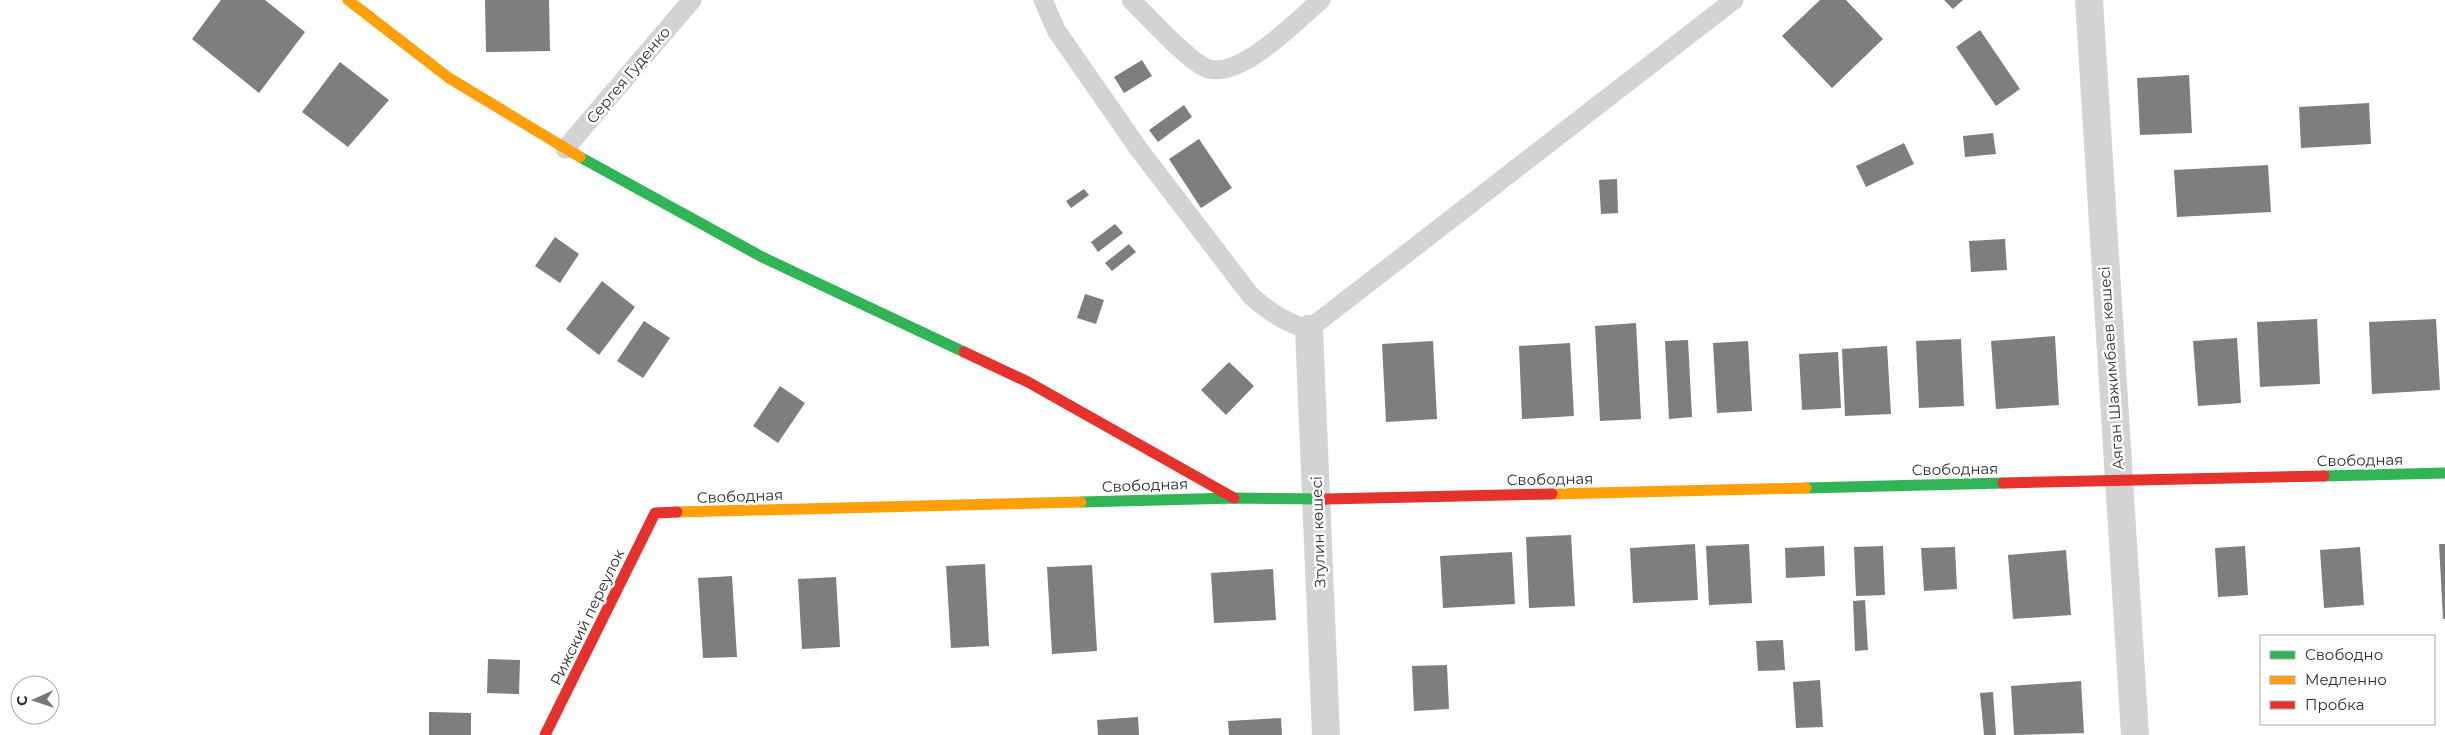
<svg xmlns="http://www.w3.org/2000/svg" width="2445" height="735" font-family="Montserrat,sans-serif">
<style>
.building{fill:#7e7e7e}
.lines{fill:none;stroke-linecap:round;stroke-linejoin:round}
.lane{stroke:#d3d3d3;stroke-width:19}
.street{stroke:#d3d3d3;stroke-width:28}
.fast{stroke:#30b455;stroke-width:11}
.slow{stroke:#ff9f0a;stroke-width:11}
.jam{stroke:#e5322d;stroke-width:11}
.labels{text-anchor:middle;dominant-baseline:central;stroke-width:5;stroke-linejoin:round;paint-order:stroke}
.street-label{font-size:15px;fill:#2e2e2e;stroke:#fff}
</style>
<rect width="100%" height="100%" fill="#fff"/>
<!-- building -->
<path class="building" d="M221 0H265L305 32 259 93 192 39Z
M485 0H549L550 51 486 52Z
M1820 0H1846L1883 39 1832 88 1782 36Z
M1944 0H1963L1953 9Z
M1980 30 2020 89 1996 106 1956 47Z
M1142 60 1152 76 1124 93 1114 77Z
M340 62 389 100 348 147 302 112Z
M2189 75 2192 133 2140 135 2137 78Z
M2369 103 2371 144 2301 148 2299 107Z
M1184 105 1192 117 1158 142 1149 130Z
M1993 133 1996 154 1965 157 1963 136Z
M1199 139 1232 188 1201 208 1169 159Z
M1904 143 1914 164 1866 187 1856 166Z
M2268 165 2271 212 2177 217 2174 170Z
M1617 179 1618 213 1601 214 1599 180Z
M1084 189 1089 195 1071 208 1066 201Z
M1115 224 1123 233 1098 252 1091 242Z
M555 237 579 254 560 283 535 266Z
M2005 239 2007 270 1971 272 1969 241Z
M1129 244 1136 252 1112 271 1105 263Z
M602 281 635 307 599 355 566 329Z
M1085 294 1104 300 1096 324 1077 318Z
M2317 319 2320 384 2260 387 2257 322Z
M2436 319 2440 390 2372 394 2369 322Z
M644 321 670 338 643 378 617 361Z
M1636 323 1641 419 1600 421 1595 326Z
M2055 336 2059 405 1996 409 1991 341Z
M2237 338 2241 403 2198 406 2193 341Z
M1961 339 1964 406 1919 408 1916 341Z
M1688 340 1692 417 1669 419 1665 341Z
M1433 341 1437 419 1386 422 1382 344Z
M1748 341 1752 411 1717 413 1713 343Z
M1570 343 1574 416 1522 419 1519 346Z
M1887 346 1891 414 1845 416 1842 349Z
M1838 352 1841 408 1802 410 1799 354Z
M1229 362 1254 386 1226 415 1201 390Z
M780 386 805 403 778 443 753 426Z
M1571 535 1575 606 1529 608 1526 537Z
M1695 544 1698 600 1633 603 1630 548Z
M1749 544 1752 603 1709 605 1706 546Z
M2439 544H2445V619H2443Z
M1824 546 1825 576 1786 578 1785 548Z
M1883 546 1885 595 1856 596 1854 547Z
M2245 546 2248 595 2218 597 2215 548Z
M1955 547 1957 589 1924 591 1921 548Z
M2360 547 2364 605 2324 608 2320 550Z
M2066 550 2071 615 2013 619 2008 555Z
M1512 552 1515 604 1443 608 1440 556Z
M985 564 989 646 951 648 946 566Z
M1092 565 1097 651 1052 654 1047 567Z
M1273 569 1276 620 1214 623 1211 573Z
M732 576 737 657 703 658 698 578Z
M836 577 840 647 802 649 798 579Z
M1865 600 1868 650 1855 651 1853 601Z
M1783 640 1785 670 1758 671 1756 641Z
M488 659 520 660 519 694 487 693Z
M1447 665 1449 709 1414 711 1412 666Z
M1820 680 1823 727 1796 728 1793 682Z
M2081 681 2084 733 2014 735 2011 686Z
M1993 692 1996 735H1984L1980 693Z
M429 712 471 713V735H429Z
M1138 717 1139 735H1098L1097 720Z
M1281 718 1282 735H1229L1228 721Z"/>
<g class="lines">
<!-- lane -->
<path class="lane" d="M1043 0 1056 30 1138 148 1251 296C1270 312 1285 323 1309 329L1734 0
M1131 0C1149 17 1184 57 1204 67 1237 84 1297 20 1321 0
M565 149 692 0"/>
<!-- street -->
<path class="street" d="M2089 0 2135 735
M1309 329 1326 735"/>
<!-- fast -->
<path class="fast" d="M580 157 762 257 964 352
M2324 476 2445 473
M1806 488 2003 483
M1081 502 1234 498 1326 499"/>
<!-- slow -->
<path class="slow" d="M348 0 449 78 580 157
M1552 494 1806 488
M677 512 1081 502"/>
<!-- jam -->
<path class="jam" d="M964 352 1028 382 1234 498
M2003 483 2324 476
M1326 499 1552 494
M545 735 655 513 677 512"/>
</g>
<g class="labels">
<!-- street labels -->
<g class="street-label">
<text transform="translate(628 75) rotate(-50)">Сергея Гуденко</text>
<text transform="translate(2111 368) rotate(-94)">Аяган Шажимбаев көшесі</text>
<text transform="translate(2360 460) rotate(-1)">Свободная</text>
<text transform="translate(1955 469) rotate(-1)">Свободная</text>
<text transform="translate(1550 479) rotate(-1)">Свободная</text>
<text transform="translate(1145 485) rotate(-2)">Свободная</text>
<text transform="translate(740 496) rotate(-2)">Свободная</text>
<text transform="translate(1318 532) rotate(-92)">Зтулин көшесі</text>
<text transform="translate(587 617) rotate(-64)">Рижский переулок</text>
</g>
</g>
<!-- legend -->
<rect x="2260" y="635" width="175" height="90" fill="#ffffff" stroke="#ababab"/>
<rect x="2270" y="651" width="25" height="8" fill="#30b455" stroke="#ababab"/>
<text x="2305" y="660" font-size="15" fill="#2e2e2e">Свободно</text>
<rect x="2270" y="676" width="25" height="8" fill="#ff9f0a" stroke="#ababab"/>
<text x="2305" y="685" font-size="15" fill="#2e2e2e">Медленно</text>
<rect x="2270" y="701" width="25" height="8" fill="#e5322d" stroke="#ababab"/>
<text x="2305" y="710" font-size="15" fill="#2e2e2e">Пробка</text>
<!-- north arrow -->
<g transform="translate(35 700) rotate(267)"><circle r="24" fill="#ffffff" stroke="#ababab"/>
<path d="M0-4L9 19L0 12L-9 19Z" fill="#777777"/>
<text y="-8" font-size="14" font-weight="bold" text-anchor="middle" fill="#2e2e2e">С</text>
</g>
</svg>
